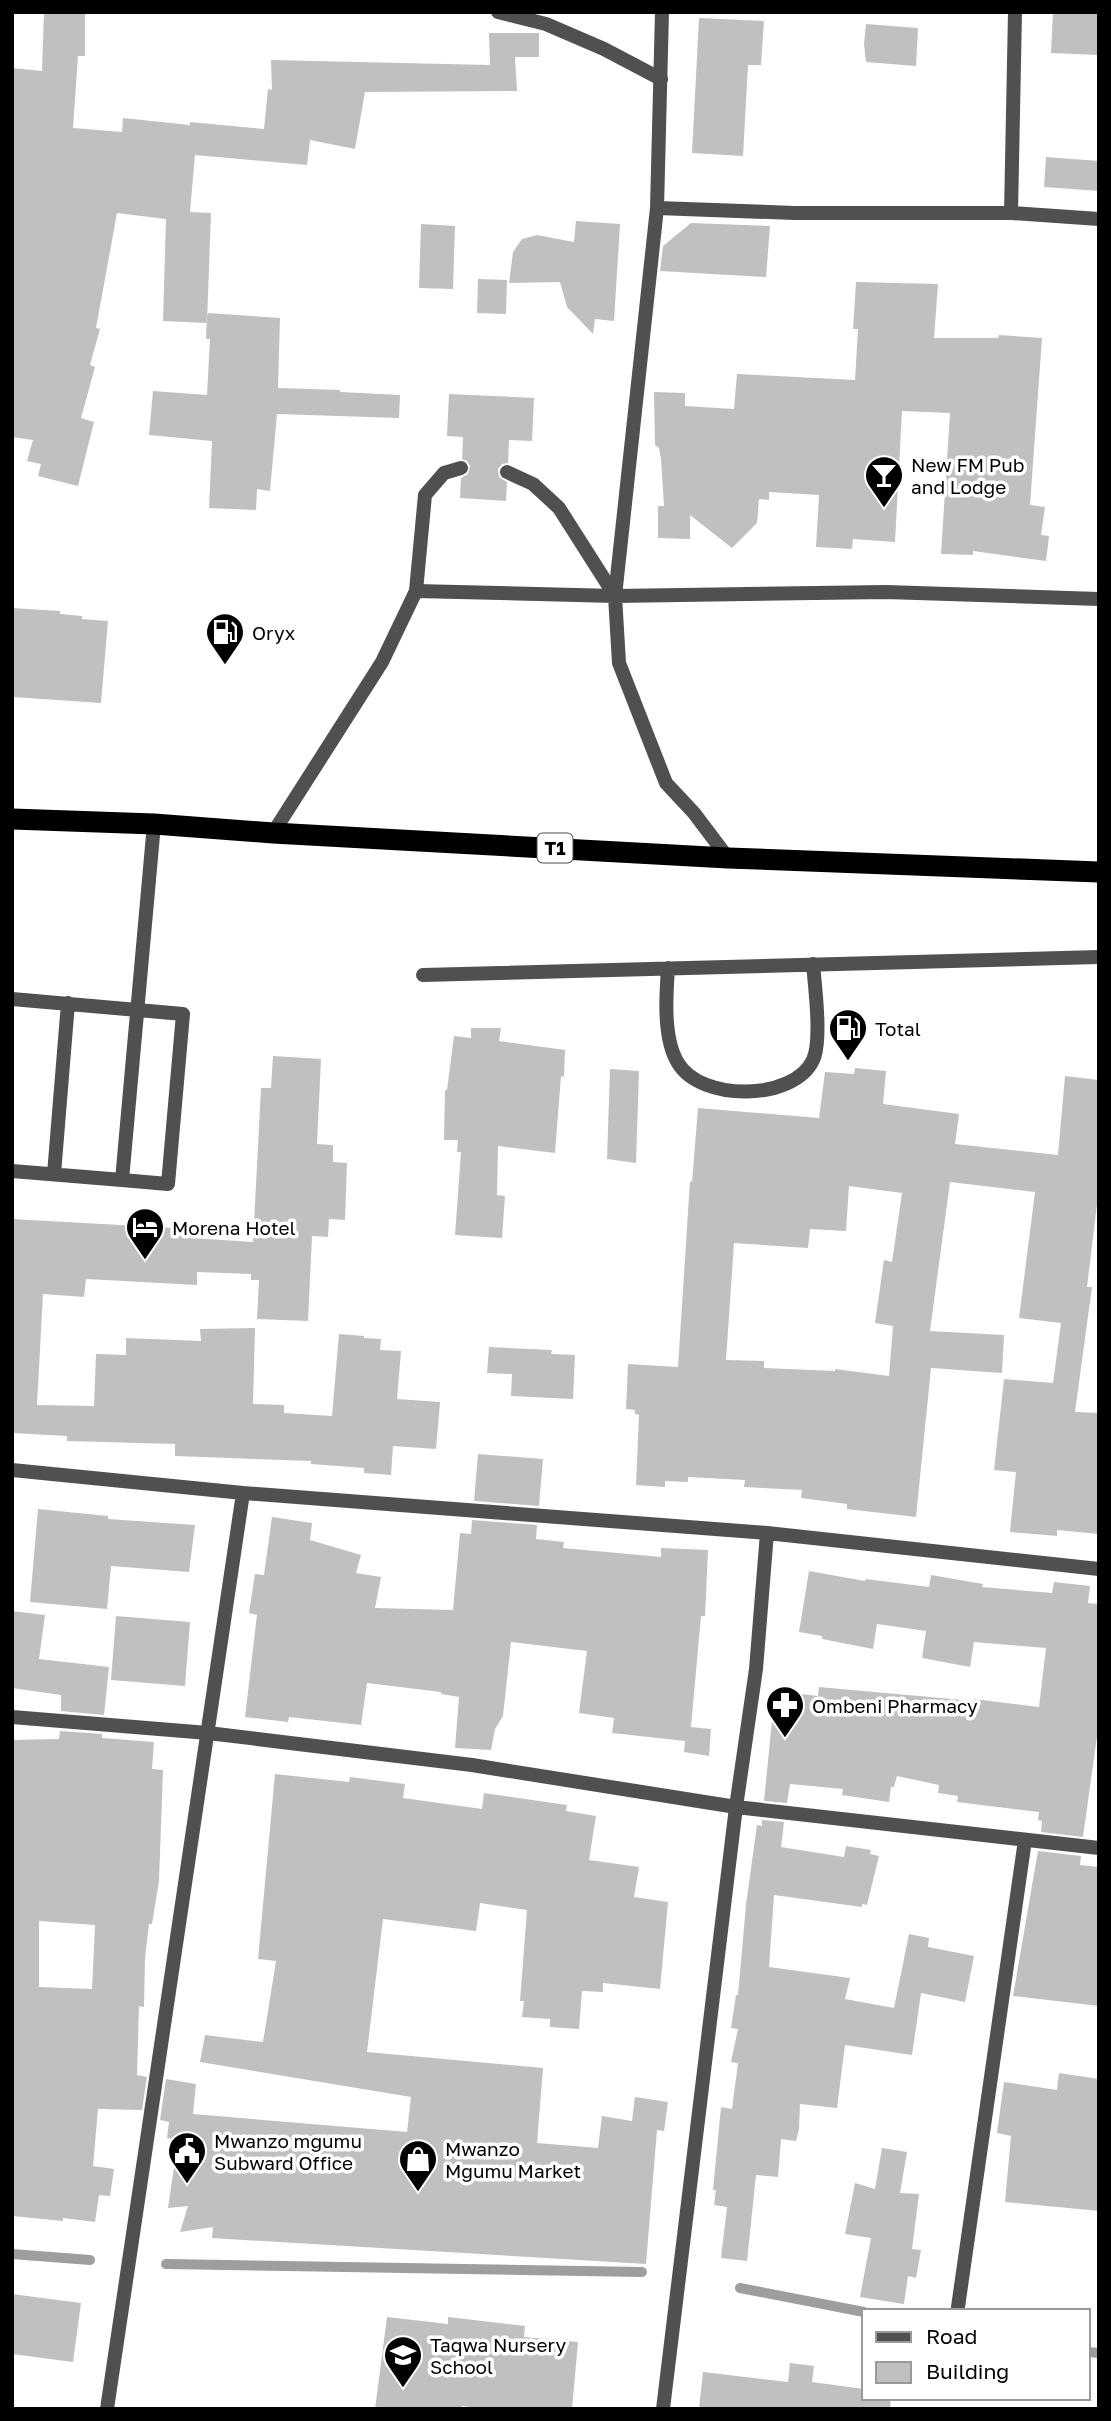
<svg xmlns="http://www.w3.org/2000/svg" width="1111" height="2421" font-family="'Golos Text',sans-serif">
<style>
.lines{fill:none;stroke-linecap:round;stroke-linejoin:round}
.stream{stroke:#9e9e9e;stroke-width:10}
.building{fill:#c0c0c0;fill-rule:evenodd}
.lane{stroke:#505050;stroke-width:14}
.street{stroke:#505050;stroke-width:14}
.highway{stroke:#000;stroke-width:21}
.labels{text-anchor:middle;dominant-baseline:central;stroke-width:7;stroke-linejoin:round;paint-order:stroke}
.shield{fill:#fff;stroke:#4c4c4c;stroke-width:2}
.shield-label{font-size:18px;font-weight:bold;fill:#000}
.poi-label{font-size:19px;fill:#000;stroke:#fff;text-anchor:start}
</style>
<rect width="100%" height="100%" fill="#fff"/>
<g class="lines">
<!-- stream -->
<path class="stream" d="M12 2254 90 2260
M166 2264 642 2272
M740 2288 864 2312
M1088 2352 1099 2353"/>
</g>
<!-- building -->
<path class="building" d="M44 12H85V56H78L73 128 122 132 123 118 190 125V122L264 129 268 89 272 90 271 60 490 65 489 33H539V57H515L517 91 365 92 355 149 310 140 307 165 195 155 190 212 211 213 207 323 163 321 166 219 117 213 96 328 100 329 90 365 95 367 81 418 94 422 78 486 38 476 41 464 27 461 33 440 12 437V68L42 71Z
M1053 12H1099V55L1051 53Z
M699 18 764 21 761 65H748L743 156 692 153Z
M866 24 918 28 916 66 866 62 864 44Z
M1046 157 1099 161V191L1044 187Z
M576 221 620 224 614 321 595 319 593 334 567 307 560 282 509 283 513 252 522 239 537 235 574 242Z
M691 223 770 226 766 277 660 271 663 246Z
M421 224 455 226 453 289 419 288Z
M478 279 507 280 506 314 477 313Z
M856 282 938 284 934 338H998L999 335 1042 338 1030 505 1045 507 1041 535 1049 536 1046 561 973 551V555L941 554 950 413 902 411 895 542 853 539 852 549 816 547 819 495 769 492V500L759 499 757 523 732 548 690 515V539L658 538V506H664L661 459 659 448 655 445 654 392 685 393V406L734 409 737 374 855 380 858 329H853Z
M207 313 280 318 278 388 340 390V392L400 395 399 418 277 414 270 491 257 489 256 510 209 508 212 441 149 435 153 391 207 395 210 339H206Z
M449 394 534 398 532 441 509 440 508 463 502 464 498 469 499 477 507 482 506 501 460 498 461 478 468 474 470 466 467 461 462 459 463 437 447 436Z
M12 608 60 611V614L82 616V619L108 621 101 703 12 697Z
M471 1028H501L499 1041 565 1050 564 1077 561 1076 555 1153 498 1146 497 1195 505 1196 502 1238 455 1235 461 1152H457L458 1140H444L445 1090H447L454 1036 471 1038Z
M273 1056 321 1059 317 1144 333 1145V1162L347 1163 345 1220 329 1219 328 1237 312 1236 308 1321 257 1319 259 1280H251V1274L197 1272V1285L86 1279 84 1297 43 1294 37 1405 94 1406 96 1354 126 1355V1338L201 1341 200 1329 255 1328 253 1404 284 1405V1413L332 1416 339 1334 364 1336V1338L381 1339 380 1350 401 1351 397 1399 440 1402 436 1449 393 1446 391 1475 364 1473V1468L311 1464V1461L175 1456V1444L67 1441V1436L12 1433V1219L192 1229V1238L253 1242 261 1088H271Z
M855 1068 886 1071 883 1104 959 1114 955 1144 1058 1155 1065 1076 1099 1080V1188L1087 1287H1092L1075 1412 1099 1413V1534L1057 1530V1536L1010 1532 1016 1472 994 1470 1004 1379 1053 1383 1061 1323 1019 1318 1035 1192 950 1182 930 1331 1004 1335 1002 1373 931 1368 916 1517 847 1509V1504L801 1498 802 1490 744 1487 745 1480 688 1477V1482L665 1481V1487L636 1485 639 1415 635 1414V1410L626 1409 628 1364 678 1367 690 1181 692 1182 698 1108 819 1118 825 1072 854 1074ZM849 1186 902 1193 892 1262 884 1260 875 1323 893 1326 889 1376 835 1369V1371L764 1368V1361L726 1360 734 1243 808 1248 810 1229 846 1231Z
M610 1069 639 1071 636 1163 607 1159Z
M489 1347 552 1350 551 1354 575 1355 573 1399 511 1396 512 1374 487 1373Z
M478 1454 543 1459 539 1506 474 1501Z
M38 1509 108 1516V1519L195 1525 189 1572 111 1566 107 1609 30 1602Z
M272 1517 312 1523 310 1540 361 1555 356 1573 381 1577 375 1608 453 1610 460 1533 471 1534 472 1520 537 1525 536 1539 564 1542 563 1548 661 1557V1548L708 1550 705 1616H701L691 1727 711 1729 709 1756 684 1752 685 1741 612 1733 614 1718 579 1713 587 1651 511 1642 503 1716 495 1729 491 1750 455 1748 459 1697 441 1694V1692L367 1683 361 1725 289 1717 288 1722 245 1717 257 1615 249 1613 255 1574 264 1575Z
M809 1571 865 1581 866 1579 929 1587 931 1575 983 1584 982 1587 1052 1593 1054 1582 1090 1586 1088 1603 1099 1604V1722L1083 1837 1041 1832 1042 1821 1038 1820 1039 1812 957 1802 958 1796 938 1793 939 1785 897 1776 894 1787H891L889 1802 842 1795 843 1789 790 1784 787 1803 764 1801 775 1691 818 1696 819 1687 974 1701V1699L1039 1707 1046 1648 974 1642 970 1667 922 1658 926 1631 877 1624 873 1649 822 1639V1636L799 1632Z
M12 1611 45 1615 39 1659 109 1667 104 1715 61 1711V1695L12 1688Z
M116 1616 190 1622 185 1686 111 1680Z
M60 1731 102 1734V1738L154 1742 152 1769 163 1770 159 1881 152 1924H149L145 1958 144 2007 139 2006 137 2075 147 2077 142 2110 98 2109 93 2166 114 2169 110 2196 99 2195 95 2222 63 2218V2221L12 2216V1740L59 1739ZM39 1921 95 1925 92 1989 39 1987Z
M275 1774 349 1782 350 1777 405 1784 403 1798 482 1809 484 1793 567 1805 566 1811 596 1816 589 1860 639 1867 634 1897 668 1902 660 1989 603 1983V1992L582 1991 579 2029 550 2027V2019L522 2017 524 2001H520L527 1910 480 1903 476 1931 383 1919 367 2052 543 2068 537 2143 598 2148 602 2116 632 2121 635 2097 668 2102 664 2131 657 2130 646 2264 212 2238 213 2227 180 2232 188 2206 168 2208 178 2140 167 2138 169 2122 160 2120 166 2079 196 2084 193 2114 407 2132 411 2097 200 2062 205 2035 263 2042 276 1961 258 1959Z
M762 1820 784 1822 781 1847 844 1857 846 1846 871 1850 870 1854 879 1856 867 1905 862 1904V1907L774 1895 769 1967 850 1978 845 1999 894 2008 909 1934 929 1938 928 1947 974 1956 965 2002 921 1993 912 2055 845 2045 837 2108 800 2104 799 2129 796 2141 781 2139 778 2177 756 2175 747 2261 721 2258 727 2207 714 2205 716 2190H713L721 2107 732 2109 738 2063 731 2062 738 2029 731 2028 736 1995H738L746 1905 757 1825 762 1826Z
M1038 1851 1081 1856 1080 1865 1099 1867V2006L1013 1996Z
M1059 2073 1099 2079V2211L1005 2202 1011 2136 997 2133 1004 2082 1057 2090Z
M882 2148 907 2152 900 2193 919 2194 912 2249 921 2250 916 2278 908 2276 904 2304 860 2297 871 2238 845 2234 855 2183 875 2189Z
M12 2294 81 2303 73 2362 12 2354Z
M387 2317 448 2324V2317L525 2326 524 2337 578 2342 572 2409H487L462 2406V2409H375Z
M790 2363 814 2366 812 2382 864 2389V2398H891L890 2409H699L703 2372 788 2382Z"/>
<g class="lines">
<!-- lane -->
<path class="lane" d="M498 12 546 24 604 49 661 79
M507 472 533 484 559 508 615 596
M416 591 425 495 444 473 461 468
M668 968C666 996 663 1039 678 1063 701 1102 794 1101 813 1060 822 1041 815 987 813 964
M423 975 1099 957
M12 999 183 1014 168 1184 122 1180
M12 1171 122 1180 154 824
M54 1174 68 1003"/>
<!-- street -->
<path class="street" d="M662 12 657 208 615 596 619 663 666 783 694 813 728 858
M657 208 795 213H1011L1099 219
M1011 213 1015 12
M273 833 382 662 416 591 615 596 886 592 1099 599
M12 1470 243 1493 767 1533 1099 1569
M12 1717 208 1733 472 1765 736 1807 1099 1848
M958 2307 1025 1840
M107 2409 243 1493
M663 2409 736 1807 756 1669 767 1533"/>
<!-- highway -->
<path class="highway" d="M12 819 154 824 273 833 728 858 1099 872"/>
</g>
<!-- icons -->
<defs>
<symbol id="bar-pin" viewBox="-11 -11 22 30"><path d="M0 17L-7.5 6A9.5 9.5 0 1 1 7.5 6Z" fill="#000" stroke="#fff"/><path d="M-6-5H6L.8 .8V4.5H3.5V6h-7V4.5H-.8V.8Z" fill="#fff"/></symbol>
<symbol id="fuel-pin" viewBox="-11 -11 22 30"><path d="M0 17L-7.5 6A9.5 9.5 0 1 1 7.5 6Z" fill="#000" stroke="#fff"/><path d="M-5.5-6h7V0h2V4h1.3V-2.5L3-4.5l.8-.8L6-3V5H2.5V1h-1V6h-7ZM-4.2-4.7v3.2H.2V-4.7Z" fill="#fff"/></symbol>
<symbol id="hotel-pin" viewBox="-11 -11 22 30"><path d="M0 17L-7.5 6A9.5 9.5 0 1 1 7.5 6Z" fill="#000" stroke="#fff"/><path d="M-6-4.5h1.5V1H6V5H4.5V3h-9V5H-6ZM-4 0a1.8 1.8 0 1 1 3.6 0ZM.5 0V-2.5h3Q6-2.5 6 0Z" fill="#fff"/></symbol>
<symbol id="pharmacy-pin" viewBox="-11 -11 22 30"><path d="M0 17L-7.5 6A9.5 9.5 0 1 1 7.5 6Z" fill="#000" stroke="#fff"/><path d="M-2-6h4v4h4v4h-4v4h-4v-4h-4v-4h4Z" fill="#fff"/></symbol>
<symbol id="civic-pin" viewBox="-11 -11 22 30"><path d="M0 17L-7.5 6A9.5 9.5 0 1 1 7.5 6Z" fill="#000" stroke="#fff"/><path d="M-.6-6.5H3V-4.5H.6V-3L4-1V1h2V6H-6V1h2V-1L-.6-3ZM-1.2 2.5V6h2.4V2.5Z" fill="#fff"/></symbol>
<symbol id="shop-pin" viewBox="-11 -11 22 30"><path d="M0 17L-7.5 6A9.5 9.5 0 1 1 7.5 6Z" fill="#000" stroke="#fff"/><path d="M-5-2.5h2.3a2.7 3.5 0 0 1 5.4 0H5L5.5 6h-11ZM-1.5-2.5h3a1.5 2.3 0 0 0-3 0Z" fill="#fff"/></symbol>
<symbol id="school-pin" viewBox="-11 -11 22 30"><path d="M0 17L-7.5 6A9.5 9.5 0 1 1 7.5 6Z" fill="#000" stroke="#fff"/><path d="M0-5L7-2L0 1L-7-2ZM-4 1L0 2.5L4 1V4Q0 6-4 4Z" fill="#fff"/></symbol>
</defs>
<g fill-rule="evenodd">
<use href="#bar-pin" x="862" y="453" width="44" height="60"/>
<use href="#fuel-pin" x="203" y="610" width="44" height="60"/>
<use href="#fuel-pin" x="826" y="1006" width="44" height="60"/>
<use href="#hotel-pin" x="123" y="1205" width="44" height="60"/>
<use href="#pharmacy-pin" x="763" y="1683" width="44" height="60"/>
<use href="#civic-pin" x="165" y="2129" width="44" height="60"/>
<use href="#shop-pin" x="396" y="2137" width="44" height="60"/>
<use href="#school-pin" x="381" y="2333" width="44" height="60"/>
</g>
<g class="labels">
<!-- shield labels -->
<rect class="shield" x="537.5" y="833.5" width="35" height="29" rx="5"/>
<g class="shield-label">
<text x="555" y="848">T1</text>
</g>
<!-- poi labels -->
<g class="poi-label">
<text x="911" y="464">New FM Pub<tspan x="911" dy="22">and Lodge</tspan></text>
<text x="252" y="632">Oryx</text>
<text x="875" y="1028">Total</text>
<text x="172" y="1227">Morena Hotel</text>
<text x="812" y="1705">Ombeni Pharmacy</text>
<text x="214" y="2140">Mwanzo mgumu<tspan x="214" dy="22">Subward Office</tspan></text>
<text x="445" y="2148">Mwanzo<tspan x="445" dy="22">Mgumu Market</tspan></text>
<text x="430" y="2344">Taqwa Nursery<tspan x="430" dy="22">School</tspan></text>
</g>
</g>
<!-- border -->
<rect width="1111" height="2421" fill="none" stroke="#000000" stroke-width="28"/>
<!-- legend -->
<rect x="862" y="2309" width="228" height="91" fill="#ffffff" stroke="#999999" stroke-width="2"/>
<rect x="876" y="2332" width="35" height="10" fill="#505050" stroke="#999999" stroke-width="2"/>
<text x="926" y="2344" font-size="21" fill="#000000">Road</text>
<rect x="876" y="2362" width="35" height="21" fill="#c0c0c0" stroke="#999999" stroke-width="2"/>
<text x="926" y="2379" font-size="21" fill="#000000">Building</text>
</svg>
